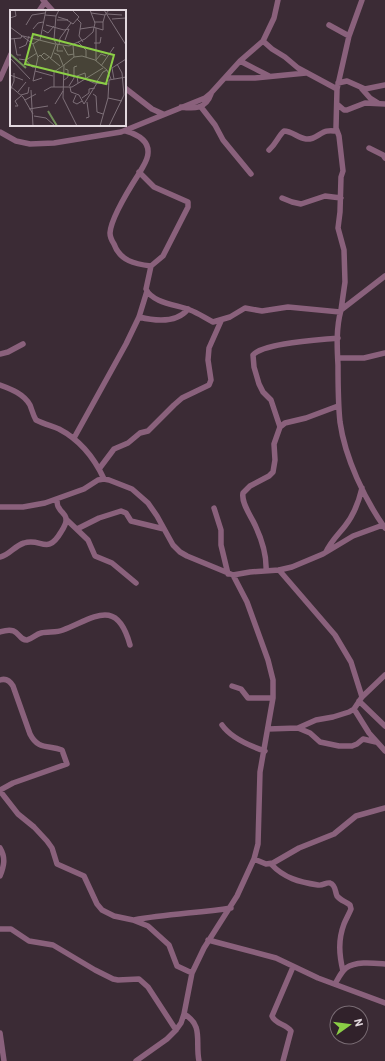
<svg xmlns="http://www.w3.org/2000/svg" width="385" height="1061" font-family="Barlow,sans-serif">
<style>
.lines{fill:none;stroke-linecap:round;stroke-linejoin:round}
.minor{stroke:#8a617c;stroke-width:5.5}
.inset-river{fill:none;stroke:#708e58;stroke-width:2}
.inset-road{fill:none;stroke:#7e7079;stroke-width:1}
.view{fill:#8bce46;fill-opacity:0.15;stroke:#8bce46;stroke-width:2}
.inset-edge{fill:none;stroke:#e2d8de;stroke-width:2}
</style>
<rect width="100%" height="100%" fill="#3b2b35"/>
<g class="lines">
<!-- minor -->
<path class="minor" d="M43 0 53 11
M39 11 45 2
M329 25 349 36
M263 41 272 49 285 57 298 68 337 89 336 128 339 136 343 171 341 177 340 212 338 228 344 250 345 282 341 310
M240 61 269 76
M225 78H255L306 73
M0 79 11 54
M338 83 347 81 365 89 385 85
M125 88 152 109 163 114
M337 89 349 36 362 0
M362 89 370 98 378 103
M337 104 344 110H347L365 103 385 104
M181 107C194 109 206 109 211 94
M201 107 215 125 223 140 251 174
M126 131C136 134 149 140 148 153 148 160 143 166 140 172 131 186 111 217 110 233 110 236 112 241 114 244 120 261 135 264 151 266
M0 132 16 141 30 144 54 143 121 132 205 98 211 93 240 61 263 41 274 18 278 0
M369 148 383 155 385 158
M269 150C277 143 278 136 284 131 292 131 298 138 306 139 314 140 317 135 324 132 327 130 333 131 337 131
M139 172 154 187 188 202V207L163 256 151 266 146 289C152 303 178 305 190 310 198 313 205 318 213 322L230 317 245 308 262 311 288 307 340 312
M282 198 292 202 301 204 325 196 341 198
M385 276 341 310C336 328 337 347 338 365 338 384 338 403 340 422 345 458 365 500 385 528
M139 317C155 321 177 323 188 309
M0 354 8 352 23 344
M338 358H364L385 353
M0 385C11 389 24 394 30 405 32 410 33 415 36 420 44 424 52 426 59 429 80 440 94 457 104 479
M280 427 271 400 263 392 259 384 254 367 253 355C263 343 320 340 338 338
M74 438 126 344 139 317 147 291
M99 469 114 449 128 443 140 433 148 431 174 405 182 398 209 385 211 380 208 360 209 348 221 321
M0 507H23L45 503 84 489 98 480 104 479 109 480 132 489 148 503 157 516 173 545 180 552 187 556 233 575 250 572 279 570 292 567 323 554 353 536 383 525
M214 508 221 530V545L228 574
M66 519 88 540 95 556 112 563 136 583
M77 529 99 518 121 511 126 513 131 521 164 529
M326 552C331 541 338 535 345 526 353 516 359 501 362 488
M0 557C10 555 14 546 24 543 41 537 47 556 61 532 63 529 67 523 66 518 65 514 61 512 59 508 57 506 57 502 57 499
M279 570 335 635 351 662 362 697
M266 571C267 555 262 540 255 525 251 516 241 503 243 493L250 486 269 476 273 472 275 460 274 444 280 427 285 423 306 418 338 406
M0 632C21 625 17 641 27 640 32 639 36 634 41 633 48 631 56 633 63 630 94 618 117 597 130 645
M0 680C6 678 10 681 13 686L30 734C38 750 48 745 62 750L67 764 13 783 0 790
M232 686 241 689 248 698H273
M359 701 385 726
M354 709 369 733 385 751
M222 725C231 738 250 746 265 751
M298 728 310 733 320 742 339 746H352L357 744 363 739 376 742
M268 729 298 728 316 720 333 717 349 712 354 709 362 697 385 675
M0 791 18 814 34 827 47 841 52 848 57 864 84 876 97 904 102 910 114 916 133 920 148 926 169 945 177 966 192 973
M0 848C6 858 4 866 0 876
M254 859 266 864 273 863 299 848 334 834 356 816 385 808
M271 864C284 878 299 882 318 885 323 886 326 882 330 883 336 885 335 892 337 896 340 900 346 902 350 905L351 909C349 914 346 919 344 924 338 940 339 954 343 971
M134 920C166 914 199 913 231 908
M0 929H11L29 941 53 945 95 970 113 979 118 980 139 979 148 987 176 1030
M208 940 276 958 318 978 385 1003
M335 984C338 979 341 972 346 968 356 961 373 963 385 964
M184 1014C204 1025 195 1042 199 1061
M0 1033 4 1061
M136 1061 167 1039 176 1030 181 1023 184 1014 192 973 204 948 237 896 254 859 258 844 260 772 273 698V680L268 660 247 602 233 575
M283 1061 291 1031C286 1024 275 1024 272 1016L293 967"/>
</g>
<!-- overview -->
<g transform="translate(10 10)">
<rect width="116" height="116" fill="#3b2b35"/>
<path class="inset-river" d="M0 44 16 58M38 101 47 116"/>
<path class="inset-road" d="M36 0 35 5 46 6 49 0M94 0 116 35M81 3 95 5 99 0M97 4 112 5M46 6 44 29 46 34 59 36 75 29 83 22 85 13 80 0M0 8 6 6 5 0M67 9 71 13 69 26 73 32M102 9 116 8M47 10H58L48 7M57 10 63 14 69 7 62 0M84 12H93L95 5M16 15 22 5 35 3M36 15 54 20 59 19 55 30M0 17 23 34 28 47 23 71 32 68M83 17 93 20V12M23 19 28 13 33 12M70 19 83 17M33 20 38 23 44 16M13 26 29 30M4 28 7 45H11M0 29 11 28 12 25M30 30 35 5M68 32 76 40V47M84 33H90L91 27M23 34 29 30 45 34M48 34 47 41H53M49 35 50 28 61 13M63 35 64 47 54 55 53 88 67 116M53 36 58 45 64 44M9 38 16 35 19 26M44 43 49 45 53 55M31 46 34 43 41 48 46 34M28 47 30 45 35 50 39 47M64 47 72 46 85 50 97 60 101 69M0 48 20 69M40 48 50 56M9 49 16 50 27 43M16 50 22 57H25M86 50 91 44 96 46M86 51V18M91 56 104 37M25 61 43 66M0 65 13 70M75 69 93 58M104 69 102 58 116 49M54 70 58 67V60L55 59M68 73 67 66 75 63 76 69M86 73 93 62 97 60M0 76 13 87 23 104M59 76 64 68V57L67 56M44 77V62L54 55M60 77 61 82 69 85 74 94 87 73M21 80 23 116M0 81 4 71V63M34 81 41 77H62L75 69 84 73 99 74M8 82 16 72M83 84 86 86 87 102 93 104M11 85 18 83 19 77M66 85 63 92 67 94 72 91M72 88 79 83V79L85 78M98 88 112 91M15 90 26 84M45 94 53 81M5 96H8L5 91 11 86M19 99 38 96M24 106 36 108 45 116M76 108 79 107 77 92M90 116 98 88 99 70 116 67M99 116 114 85 112 63 107 54"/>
<path class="view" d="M23 24 104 45 96 74 15 54Z"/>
<rect width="116" height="116" class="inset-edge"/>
</g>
<!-- north arrow -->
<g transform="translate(349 1025) rotate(76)"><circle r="19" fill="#31222b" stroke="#786b73"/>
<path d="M0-3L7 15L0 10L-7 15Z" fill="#8bce46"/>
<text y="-6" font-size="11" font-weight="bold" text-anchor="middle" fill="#e2d8de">N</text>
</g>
</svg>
